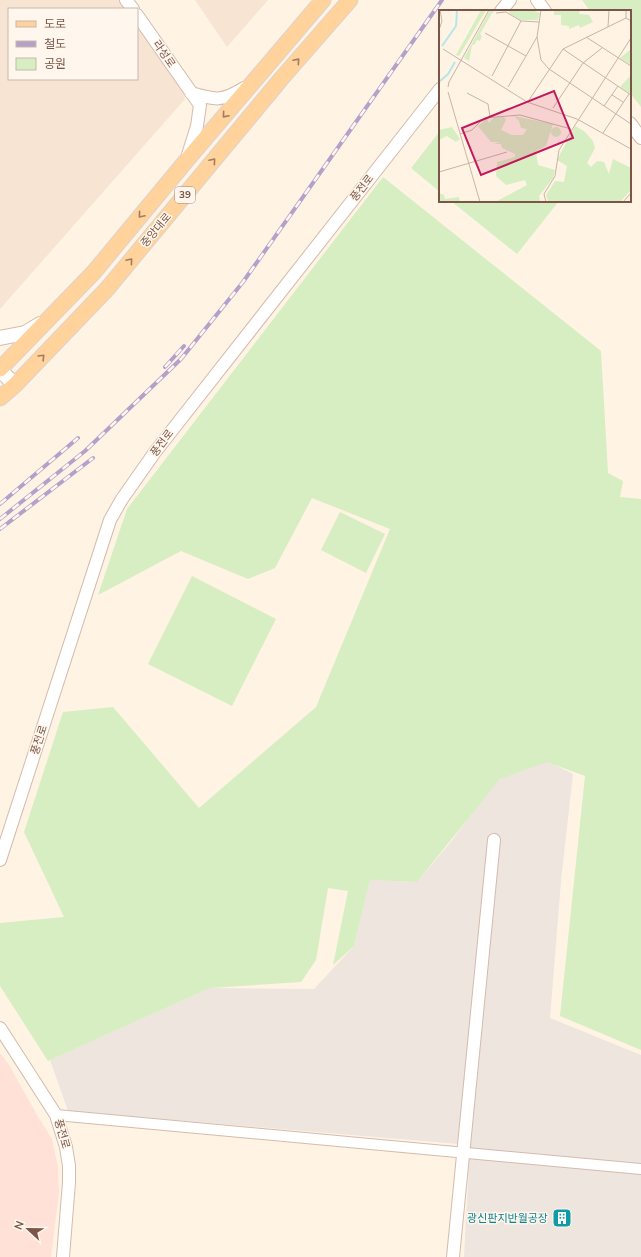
<svg xmlns="http://www.w3.org/2000/svg" width="641" height="1257" font-family="'Nunito Sans','Noto Sans KR',sans-serif">
<style>
.residential{fill:#f7e4d2}
.commercial{fill:#ffe1d8}
.industrial{fill:#eee5df}
.green{fill:#d6eec1}
.lines{fill:none;stroke-linecap:round;stroke-linejoin:round}
.minor-casing{stroke:#d4bbac;stroke-width:12}
.tertiary-casing{stroke:#d4bbac;stroke-width:14}
.secondary-casing{stroke:#d8bba9;stroke-width:16}
.primary-casing{stroke:#ddd3cf;stroke-width:17}
.minor{stroke:#fff;stroke-width:10}
.tertiary{stroke:#fff;stroke-width:12}
.secondary{stroke:#fff;stroke-width:14}
.primary{stroke:#ffd39b;stroke-width:15}
.rail-casing{stroke:#b4a1ca;stroke-width:4}
.rail{stroke:#fff7ed;stroke-width:2.5;stroke-dasharray:8;stroke-linecap:butt}
.oneway{stroke:#a37c60}
.labels{text-anchor:middle;dominant-baseline:central;stroke-width:3;stroke-linejoin:round;paint-order:stroke}
.shield{fill:#fff7ed;stroke:#a38679;stroke-width:1}
.shield-label{font-size:10px;font-weight:bold;fill:#7b5647}
.street-label{font-size:11px;fill:#7b5647;stroke:#fff7ed}
.culture-label{font-size:11px;fill:#0d838f;stroke:#fff7ed;text-anchor:end}
.inset-river{fill:none;stroke:#b6e6eb;stroke-width:2}
.inset-road{fill:none;stroke:#cab4a5;stroke-width:1}
.view{fill:#c2185b;fill-opacity:0.15;stroke:#c2185b;stroke-width:2}
.inset-edge{fill:none;stroke:#7b5647;stroke-width:2}
</style>
<rect width="100%" height="100%" fill="#fff3e4"/>
<!-- residential -->
<path class="residential" d="M0 0H120L126 9H9V79H137V24L183 90 185 99 0 309Z
M195 0H268L227 47Z"/>
<!-- commercial -->
<path class="commercial" d="M0 1053 9 1065 37 1115 52 1139 58 1167 59 1193 51 1257H0Z"/>
<!-- industrial -->
<path class="industrial" d="M547 761 573 774 561 881 550 1018 641 1055V1257H464L470 1145 68 1111 50 1060 210 988 314 989 354 946 370 880 417 882 450 843 478 805 500 779 526 767Z"/>
<!-- green -->
<path class="green" d="M582 0H641V107L630 93V11H590Z
M440 131V192L411 168Z
M383 177 601 351 608 473 623 481 620 497 641 499V1050L560 1016 585 776 547 762 500 779 417 882 370 880 354 946 333 965 348 891 328 888 316 960 301 982 210 988 48 1061 0 986V923L64 917 24 832 63 712 113 707 199 808 316 707 390 529 312 498 275 568 248 579 181 551 98 595 127 509Z
M451 201H559L517 254Z
M340 512 385 534 366 573 321 550Z
M192 576 276 619 232 706 148 664Z"/>
<g class="lines">
<defs>
<path id="minor" d="M56 1115 641 1169"/>
<path id="tertiary" d="M126 0 133 9
M537 0 545 11
M501 11 510 0
M137 15 200 105 197 126 187 158
M191 93C215 100 222 102 244 88
M630 123 641 138
M0 860 110 520 122 499 155 452 440 89
M0 1028 56 1115 66 1147 69 1166V1182L63 1257
M453 1257 494 840"/>
<path id="secondary" d="M0 338 25 333 40 324
M0 370 15 385"/>
<path id="primary" d="M0 369 94 272 186 161 323 0
M0 398 15 385 107 289 281 79 350 0"/>
</defs>
<!-- minor casing -->
<use href="#minor" class="minor-casing"/>
<!-- tertiary casing -->
<use href="#tertiary" class="tertiary-casing"/>
<!-- secondary casing -->
<use href="#secondary" class="secondary-casing"/>
<!-- primary casing -->
<use href="#primary" class="primary-casing"/>
<!-- minor -->
<use href="#minor" class="minor"/>
<!-- tertiary -->
<use href="#tertiary" class="tertiary"/>
<!-- secondary -->
<use href="#secondary" class="secondary"/>
<!-- primary -->
<use href="#primary" class="primary"/>
<defs>
<path id="rail" d="M165 367 184 346
M0 504 78 438
M0 519 85 451 181 359 243 282 442 0
M0 529 93 458"/>
</defs>
<!-- rail casing -->
<use href="#rail" class="rail-casing"/>
<!-- rail -->
<use href="#rail" class="rail"/>
</g>
<!-- one-way arrows -->
<defs><path id="oneway-chevron" d="M-2-3.5L2.5 0L-2 3.5" fill="none" stroke-width="1.6" stroke-linecap="round" stroke-linejoin="round"/></defs>
<g class="oneway">
<use href="#oneway-chevron" transform="translate(297 61) rotate(-49)"/>
<use href="#oneway-chevron" transform="translate(225 115) rotate(131)"/>
<use href="#oneway-chevron" transform="translate(213 161) rotate(-50)"/>
<use href="#oneway-chevron" transform="translate(141 215) rotate(130)"/>
<use href="#oneway-chevron" transform="translate(130 261) rotate(-50)"/>
<use href="#oneway-chevron" transform="translate(42 357) rotate(-46)"/>
</g>
<!-- icons -->
<defs>
<symbol id="building-square" viewBox="-11 -11 22 22"><rect x="-9" y="-9" width="18" height="18" rx="4" fill="#0f9aa8" stroke="#fff7ed"/><path d="M-4-6H4V6H1V3H-1V6H-4ZM-2.5-4.3h1.7v1.8h-1.7ZM.8-4.3h1.7v1.8H.8ZM-2.5-1h1.7V.8h-1.7ZM.8-1h1.7V.8H.8Z" fill="#fff"/></symbol>
</defs>
<g fill-rule="evenodd">
<use href="#building-square" x="551" y="1207" width="22" height="22"/>
</g>
<g class="labels">
<!-- shield labels -->
<rect class="shield" x="175" y="187" width="20" height="16" rx="3"/>
<g class="shield-label">
<text x="185" y="195">39</text>
</g>
<!-- street labels -->
<g class="street-label">
<text transform="translate(164 54) rotate(55)">라성로</text>
<text transform="translate(362 188) rotate(-52)">풍전로</text>
<text transform="translate(156 230) rotate(-50)">중앙대로</text>
<text transform="translate(162 443) rotate(-53)">풍전로</text>
<text transform="translate(39 740) rotate(-72)">풍전로</text>
<text transform="translate(62 1134) rotate(74)">풍전로</text>
</g>
<!-- culture labels -->
<g class="culture-label">
<text x="548" y="1218">광신판지반월공장</text>
</g>
</g>
<!-- overview -->
<g transform="translate(439 10)">
<rect width="192" height="192" fill="#fff3e4"/>
<path d="M42 0H47L20 46 17 45ZM51 0 56 2 53 3 41 24 43 26 41 31 38 30 35 35H33L30 51 25 48ZM71 0H93L101 3 99 10H81L70 3ZM115 0H141L140 4 150 5 154 12 141 18 140 15 130 19V16L122 15V5H115ZM192 39V55L181 48ZM192 65V84L181 77ZM75 106 114 114 107 136 97 141 99 155 116 160 114 168 100 186 101 192 58 191 88 175 86 170 67 175 57 166 58 152 76 147V144L63 138 62 134H55L60 132H52L39 116 48 108 50 113 55 107H65L67 110 62 120 73 125H84L88 119 82 118 80 111ZM136 116 145 121 154 131 156 138 148 153 152 157 158 151 165 152 170 164 174 149 192 158V180L182 191H109L107 185 116 171 125 172 128 156 118 150ZM112 122a5 5 0 1 1 10 0a5 5 0 1 1-10 0ZM13 117 21 129 17 132 8 126 0 130V137V120ZM0 183 5 185 6 189 20 187 21 192H0Z" fill="#d6eec1"/>
<path class="inset-river" d="M3 36 17 16 18 0M0 72 9 64 16 52"/>
<path class="inset-road" d="M102 0 98 27 102 50 110 59 192 114M187 0V8L192 11M57 3 67 2 82 11 100 12M169 17 170 0M0 20 3 11 1 0M46 23 87 46M147 27 192 56M4 39 88 92 138 109 192 139M124 39 192 85M53 66 82 11M9 77 10 72 50 0M69 77 98 27M9 82 41 192M28 83 49 94 51 107M173 85 184 92M90 90 124 39 187 8M165 96 179 76M114 98 144 53 163 38M164 123 190 84M21 124 33 120 45 108 81 105 132 119M0 162 68 142M107 192 105 184 116 166 120 140 192 28M184 192 192 183"/>
<path class="view" d="M115 81 134 128 42 165 23 118Z"/>
<rect width="192" height="192" class="inset-edge"/>
</g>
<!-- legend -->
<rect x="8" y="8" width="130" height="72" fill="#fff7ed" stroke="#cab7ab"/>
<rect x="16" y="21" width="20" height="6" fill="#ffd39b" stroke="#cab7ab"/>
<text x="44" y="28" font-size="12" fill="#7b5647">도로</text>
<rect x="16" y="41" width="20" height="6" fill="#b4a1ca" stroke="#cab7ab"/>
<text x="44" y="48" font-size="12" fill="#7b5647">철도</text>
<rect x="16" y="58" width="20" height="12" fill="#d6eec1" stroke="#cab7ab"/>
<text x="44" y="68" font-size="12" fill="#7b5647">공원</text>
<!-- north arrow -->
<g transform="translate(28 1229) rotate(292)" stroke="#fff7ed" stroke-width="3" paint-order="stroke">
<path d="M0-3L7 15L0 10L-7 15Z" fill="#7b5647"/>
<text y="-6" font-size="11" font-weight="bold" text-anchor="middle" fill="#7b5647">N</text>
</g>
</svg>
